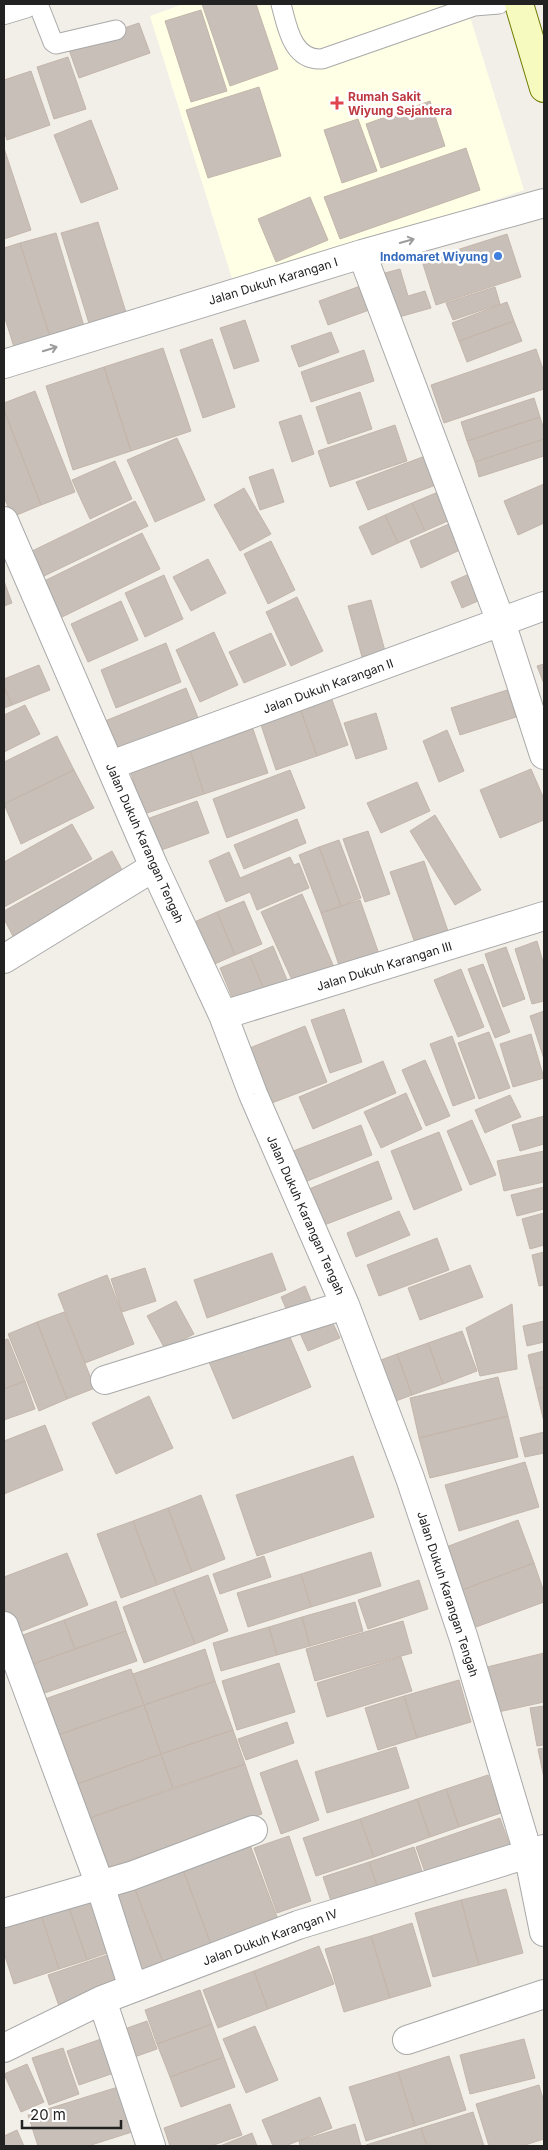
<svg xmlns="http://www.w3.org/2000/svg" width="548" height="2150" font-family="Inter,sans-serif">
<style>
.education{fill:#ffffe5}
.building{fill:#c7bfb8;stroke:#c4b6ab}
.lines{fill:none;stroke-linecap:round;stroke-linejoin:round}
.service-casing{stroke:#a9a9a9;stroke-width:21}
.minor-casing{stroke:#a9a9a9;stroke-width:30}
.secondary-casing{stroke:#707d05;stroke-width:30}
.service{stroke:#fff;stroke-width:19}
.minor{stroke:#fff;stroke-width:28}
.secondary{stroke:#f7fabf;stroke-width:28}
.oneway{stroke:#9c9c9c}
.health-dot{fill:#e0444e;stroke:#fff;stroke-width:2}
.shop-dot{fill:#3f7fe0;stroke:#fff;stroke-width:2}
.labels{text-anchor:middle;dominant-baseline:central;stroke-width:5;stroke-linejoin:round;paint-order:stroke}
.health-label{font-size:12px;font-weight:bold;fill:#be3a42;stroke:#fff;text-anchor:start}
.shop-label{font-size:12px;font-weight:bold;fill:#366cbe;stroke:#fff;text-anchor:end}
.street-label{font-size:12px;fill:#222;stroke:#fff}
</style>
<rect width="100%" height="100%" fill="#f2efe9"/>
<!-- education -->
<path class="education" d="M183 4H466L524 190 235 288 150 16Z"/>
<!-- building -->
<path class="building" d="M202 4H256L278 69 230 86Z
M201 10 227 91 191 102 165 21Z
M139 23 150 53 79 78 68 47Z
M68 57 86 109 54 119 37 67Z
M31 71 50 125 7 140 4 130V80Z
M259 87 281 156 208 178 186 110Z
M430 101 445 146 381 168 366 124Z
M358 119 377 171 342 183 324 130Z
M91 120 118 189 81 203 54 135Z
M4 148 31 230 4 239Z
M466 148 480 190 340 239 324 197Z
M310 197 328 240 276 262 258 219Z
M98 222 129 322 92 333 61 233Z
M56 233 87 336 53 346 20 243Z
M507 234 521 277 436 305 422 261Z
M20 243 53 346 17 357 4 315V248Z
M400 269 408 296 425 291 431 308 399 317 385 273Z
M363 285 372 309 328 325 319 301Z
M495 287 500 304 453 320 446 303Z
M507 302 514 321 459 341 452 323Z
M245 320 259 361 234 369 220 328Z
M514 321 522 341 467 362 459 341Z
M331 332 339 352 299 367 291 346Z
M212 339 235 407 203 418 180 350Z
M163 348 191 431 131 451 104 367Z
M536 349 544 372V389L444 423 431 385Z
M364 350 374 381 311 402 301 372Z
M104 367 131 451 73 470 46 386Z
M35 391 75 492 41 505 4 410V403Z
M360 392 372 429 328 444 316 407Z
M534 398 540 417 467 441 461 422Z
M4 410 41 505 12 517 4 497Z
M301 415 314 454 292 462 279 422Z
M540 417 544 429V439L475 462 467 441Z
M395 425 407 461 330 487 318 451Z
M177 438 205 500 155 522 127 460Z
M544 439V456L479 477 475 462Z
M425 456 436 485 368 510 356 482Z
M115 461 132 499 90 519 72 480Z
M273 469 284 502 260 510 249 477Z
M544 484V523L518 535 504 501Z
M244 488 271 534 240 551 214 505Z
M438 492 450 520 425 531 412 503Z
M135 501 148 526 42 577 30 552Z
M412 503 425 531 398 543 385 515Z
M385 515 398 543 372 555 359 527Z
M449 524 460 550 421 568 410 541Z
M142 533 160 569 56 620 38 584Z
M271 541 295 590 268 604 244 554Z
M208 559 226 593 191 611 173 577Z
M476 571 487 597 462 608 451 582Z
M164 575 183 619 145 637 125 593Z
M4 581 12 603 4 606Z
M297 597 323 651 291 666 266 612Z
M371 600 385 651 362 657 348 606Z
M121 601 138 640 88 662 71 624Z
M214 632 238 685 200 702 176 650Z
M271 633 286 665 244 683 229 652Z
M166 643 181 682 116 708 101 670Z
M544 664V684L537 666Z
M39 665 50 690 12 705 4 686V679Z
M4 686 12 705 4 708Z
M186 688 201 725 120 758 105 721Z
M507 690 516 717 460 735 451 708Z
M331 697 348 745 317 756 300 708Z
M25 705 40 734 4 752V715Z
M300 708 317 756 276 770 260 722Z
M376 713 387 749 356 759 344 723Z
M253 729 268 773 204 794 190 750Z
M447 730 464 771 439 782 423 741Z
M57 736 74 770 4 804V762Z
M190 750 204 794 144 814 130 770Z
M531 769 544 799V820L500 838 480 790Z
M74 770 94 808 21 844 4 804Z
M290 770 305 808 227 838 213 799Z
M417 782 430 811 381 833 367 803Z
M197 801 209 833 156 852 144 820Z
M435 815 481 890 455 905 410 831Z
M297 819 306 843 244 869 234 845Z
M72 824 92 859 4 907V862Z
M368 831 390 894 365 902 343 839Z
M339 840 361 898 341 906 319 847Z
M319 847 341 906 321 913 299 855Z
M112 851 128 881 16 942 4 919V911Z
M229 852 240 878 290 857 294 865 299 863 309 888 257 910 250 892 226 902 209 861Z
M424 861 449 934 416 946 390 872Z
M302 894 337 974 297 991 261 912Z
M360 900 379 954 340 968 321 913Z
M244 901 262 944 235 955 217 912Z
M217 912 235 955 210 966 192 923Z
M537 941 544 965V1001L532 1004 515 949Z
M273 946 290 987 267 997 250 956Z
M506 947 525 999 503 1007 485 954Z
M250 956 267 997 237 1009 220 968Z
M483 964 510 1032 495 1038 468 969Z
M461 969 484 1027 458 1037 434 980Z
M344 1009 362 1062 330 1073 311 1020Z
M544 1011V1059L530 1016Z
M305 1026 327 1082 264 1106 242 1051Z
M489 1032 510 1088 479 1099 458 1043Z
M531 1034 544 1078 513 1087 500 1044Z
M452 1036 475 1098 453 1106 430 1044Z
M425 1060 450 1116 426 1126 402 1070Z
M383 1061 396 1093 313 1129 299 1097Z
M406 1093 422 1129 381 1148 364 1112Z
M510 1095 521 1117 485 1133 475 1110Z
M544 1116V1144L520 1151 512 1125Z
M472 1120 496 1175 470 1185 447 1131Z
M361 1125 372 1155 300 1184 288 1153Z
M439 1132 462 1190 414 1210 391 1151Z
M544 1151V1182L504 1191 497 1161Z
M378 1161 392 1199 319 1227 304 1191Z
M544 1187V1209L517 1216 511 1195Z
M399 1211 410 1235 356 1257 347 1233Z
M544 1213V1245L530 1249 522 1219Z
M437 1238 449 1270 379 1296 367 1265Z
M544 1252V1285L539 1286 532 1255Z
M272 1253 286 1290 207 1318 194 1280Z
M470 1265 483 1297 420 1320 408 1288Z
M145 1268 156 1301 122 1312 111 1279Z
M107 1275 134 1344 85 1363 58 1294Z
M305 1286 312 1303 288 1313 281 1297Z
M176 1301 194 1334 165 1349 147 1316Z
M512 1304 517 1369 480 1376 466 1328Z
M64 1312 95 1388 67 1399 37 1322Z
M329 1315 340 1338 308 1351 298 1329Z
M544 1321V1342L527 1346 523 1326Z
M37 1322 67 1399 39 1411 8 1334Z
M287 1330 311 1387 233 1419 209 1362Z
M462 1331 477 1371 443 1384 428 1343Z
M8 1339 25 1381 4 1389V1340Z
M428 1343 443 1384 412 1395 397 1354Z
M544 1351V1387L536 1389 528 1355Z
M397 1354 412 1395 385 1405 370 1364Z
M498 1377 508 1416 419 1438 410 1398Z
M25 1381 35 1409 4 1420V1389Z
M544 1387V1422L536 1389Z
M149 1396 173 1448 116 1474 92 1423Z
M508 1416 518 1457 430 1478 419 1438Z
M45 1425 63 1470 4 1494V1441Z
M544 1432V1453L525 1457 520 1438Z
M353 1456 374 1517 257 1556 236 1495Z
M525 1462 539 1507 459 1531 445 1485Z
M201 1495 225 1559 192 1572 168 1508Z
M168 1508 192 1572 157 1585 133 1521Z
M518 1520 534 1563 454 1593 438 1550Z
M133 1521 157 1585 121 1598 97 1534Z
M371 1552 381 1586 311 1607 301 1574Z
M67 1553 88 1605 15 1634 4 1606V1577Z
M264 1556 271 1577 220 1594 213 1574Z
M534 1563 544 1592V1602L468 1630 454 1593Z
M301 1574 311 1607 248 1627 237 1593Z
M208 1575 228 1631 195 1644 173 1588Z
M419 1580 428 1609 368 1629 358 1600Z
M173 1588 195 1644 144 1663 123 1607Z
M116 1601 126 1631 75 1649 64 1620Z
M355 1602 363 1631 310 1646 302 1617Z
M302 1617 310 1646 277 1655 269 1627Z
M64 1620 75 1649 22 1668 12 1639Z
M403 1621 412 1653 315 1681 306 1649Z
M269 1627 277 1655 221 1671 213 1643Z
M126 1631 137 1661 33 1697 22 1668Z
M205 1649 215 1681 144 1705 133 1674Z
M544 1653V1702L498 1712 487 1667Z
M401 1657 412 1691 327 1717 317 1683Z
M279 1663 295 1712 237 1730 222 1681Z
M131 1669 144 1705 52 1737 39 1701Z
M459 1680 471 1722 417 1738 404 1696Z
M215 1681 233 1730 161 1754 144 1705Z
M404 1696 417 1738 378 1750 365 1708Z
M144 1705 161 1754 69 1787 52 1737Z
M544 1706V1745L537 1746 530 1708Z
M287 1722 294 1743 246 1760 238 1739Z
M233 1730 245 1764 173 1788 161 1754Z
M396 1747 409 1788 327 1813 315 1772Z
M544 1748V1778L538 1749Z
M161 1754 173 1788 81 1821 69 1787Z
M297 1760 319 1820 281 1834 260 1773Z
M245 1764 262 1814 99 1871 81 1821Z
M488 1775 501 1813 459 1827 446 1789Z
M446 1789 459 1827 430 1837 417 1799Z
M417 1799 430 1837 374 1857 360 1819Z
M500 1818 510 1846 426 1875 416 1847Z
M360 1819 374 1857 316 1876 303 1838Z
M289 1836 311 1901 277 1913 254 1848Z
M249 1842 279 1922 212 1947 182 1867Z
M414 1847 424 1877 379 1892 369 1862Z
M369 1862 379 1892 333 1907 323 1877Z
M182 1867 212 1947 164 1965 133 1884Z
M133 1884 164 1965 136 1975 105 1895Z
M506 1889 523 1953 479 1965 461 1900Z
M89 1890 110 1952 87 1960 65 1896Z
M65 1896 87 1960 59 1969 38 1906Z
M461 1900 479 1965 433 1977 415 1913Z
M38 1906 59 1969 14 1984 4 1953V1917Z
M412 1923 431 1986 390 1998 371 1936Z
M371 1936 390 1998 344 2012 325 1949Z
M319 1946 334 1984 268 2009 254 1971Z
M110 1954 121 1984 59 2006 48 1975Z
M254 1971 268 2009 218 2028 203 1990Z
M200 1990 212 2024 157 2044 145 2010Z
M147 2021 157 2049 126 2060 116 2032Z
M212 2024 224 2057 170 2077 157 2044Z
M255 2026 278 2080 246 2093 223 2039Z
M101 2039 114 2073 79 2085 67 2051Z
M524 2039 535 2078 470 2094 460 2055Z
M63 2048 79 2094 49 2105 32 2058Z
M449 2056 466 2110 415 2126 398 2072Z
M224 2057 235 2087 181 2107 170 2077Z
M27 2064 44 2102 21 2112 4 2074Z
M398 2072 415 2126 366 2141 349 2087Z
M539 2085 544 2102V2139L522 2146H489L476 2104Z
M118 2087 132 2132 88 2146H38L28 2115Z
M320 2097 332 2128 285 2146H273L262 2120Z
M230 2104 242 2135 211 2146H170L164 2128Z
M473 2112 484 2146H427L421 2128Z
M355 2124 361 2146H300L299 2141Z
M421 2128 427 2146H367L366 2145Z
M17 2130 24 2146H4V2136Z
M252 2133 257 2146H220Z"/>
<g class="lines">
<defs>
<path id="service" d="M38 4 53 42 56 44 116 30
M281 4C287 26 292 61 322 59L474 6 499 4"/>
<path id="minor" d="M4 10 24 4
M362 254 501 622 544 755
M4 364 362 254 544 203
M4 521 154 867 223 1015 253 1094 345 1305 410 1478 464 1639 528 1853 544 1932
M111 765 544 606
M4 959 154 867
M223 1015 544 916
M105 1380 345 1305
M4 1626 100 1885 4 1913
M133 1988 100 1885 131 1876 253 1830
M102 2000 151 2146
M407 2040 544 1994
M4 2048 102 2000 298 1925 544 1849"/>
<path id="secondary" d="M519 4 544 88"/>
</defs>
<!-- service casing -->
<use href="#service" class="service-casing"/>
<!-- minor casing -->
<use href="#minor" class="minor-casing"/>
<!-- secondary casing -->
<use href="#secondary" class="secondary-casing"/>
<!-- service -->
<use href="#service" class="service"/>
<!-- minor -->
<use href="#minor" class="minor"/>
<!-- secondary -->
<use href="#secondary" class="secondary"/>
</g>
<!-- one-way arrows -->
<defs><path id="oneway-shaft" d="M-6 0H5M1.5-3L5.5 0L1.5 3" fill="none" stroke-width="1.6" stroke-linecap="round" stroke-linejoin="round" transform="scale(1.25)"/></defs>
<g class="oneway">
<use href="#oneway-shaft" transform="translate(407 241) rotate(-16)"/>
<use href="#oneway-shaft" transform="translate(50 349) rotate(-17)"/>
</g>
<!-- markers -->
<path class="health-dot" d="M334.5 95.5h5v5h5v5h-5v5h-5v-5h-5v-5h5z"/>
<circle class="shop-dot" cx="498" cy="256" r="5"/>
<g class="labels">
<!-- health labels -->
<g class="health-label">
<text x="348" y="96">Rumah Sakit<tspan x="348" dy="14">Wiyung Sejahtera</tspan></text>
</g>
<!-- shop labels -->
<g class="shop-label">
<text x="488" y="256">Indomaret Wiyung</text>
</g>
<!-- street labels -->
<g class="street-label">
<text transform="translate(273 281) rotate(-17)">Jalan Dukuh Karangan I</text>
<text transform="translate(328 686) rotate(-20)">Jalan Dukuh Karangan II</text>
<text transform="translate(145 843) rotate(66)">Jalan Dukuh Karangan Tengah</text>
<text transform="translate(384 966) rotate(-17)">Jalan Dukuh Karangan III</text>
<text transform="translate(306 1215) rotate(66)">Jalan Dukuh Karangan Tengah</text>
<text transform="translate(448 1594) rotate(72)">Jalan Dukuh Karangan Tengah</text>
<text transform="translate(270 1937) rotate(-20)">Jalan Dukuh Karangan IV</text>
</g>
</g>
<!-- border -->
<rect width="548" height="2150" fill="none" stroke="#222222" stroke-width="10"/>
<!-- scale -->
<path d="M22 2120v8h99v-8" fill="none" stroke="#222222" stroke-width="2.5"/>
<text x="30" y="2120" font-size="15" fill="#222222" stroke="#ffffff" stroke-width="4" paint-order="stroke">20 m</text>
</svg>
